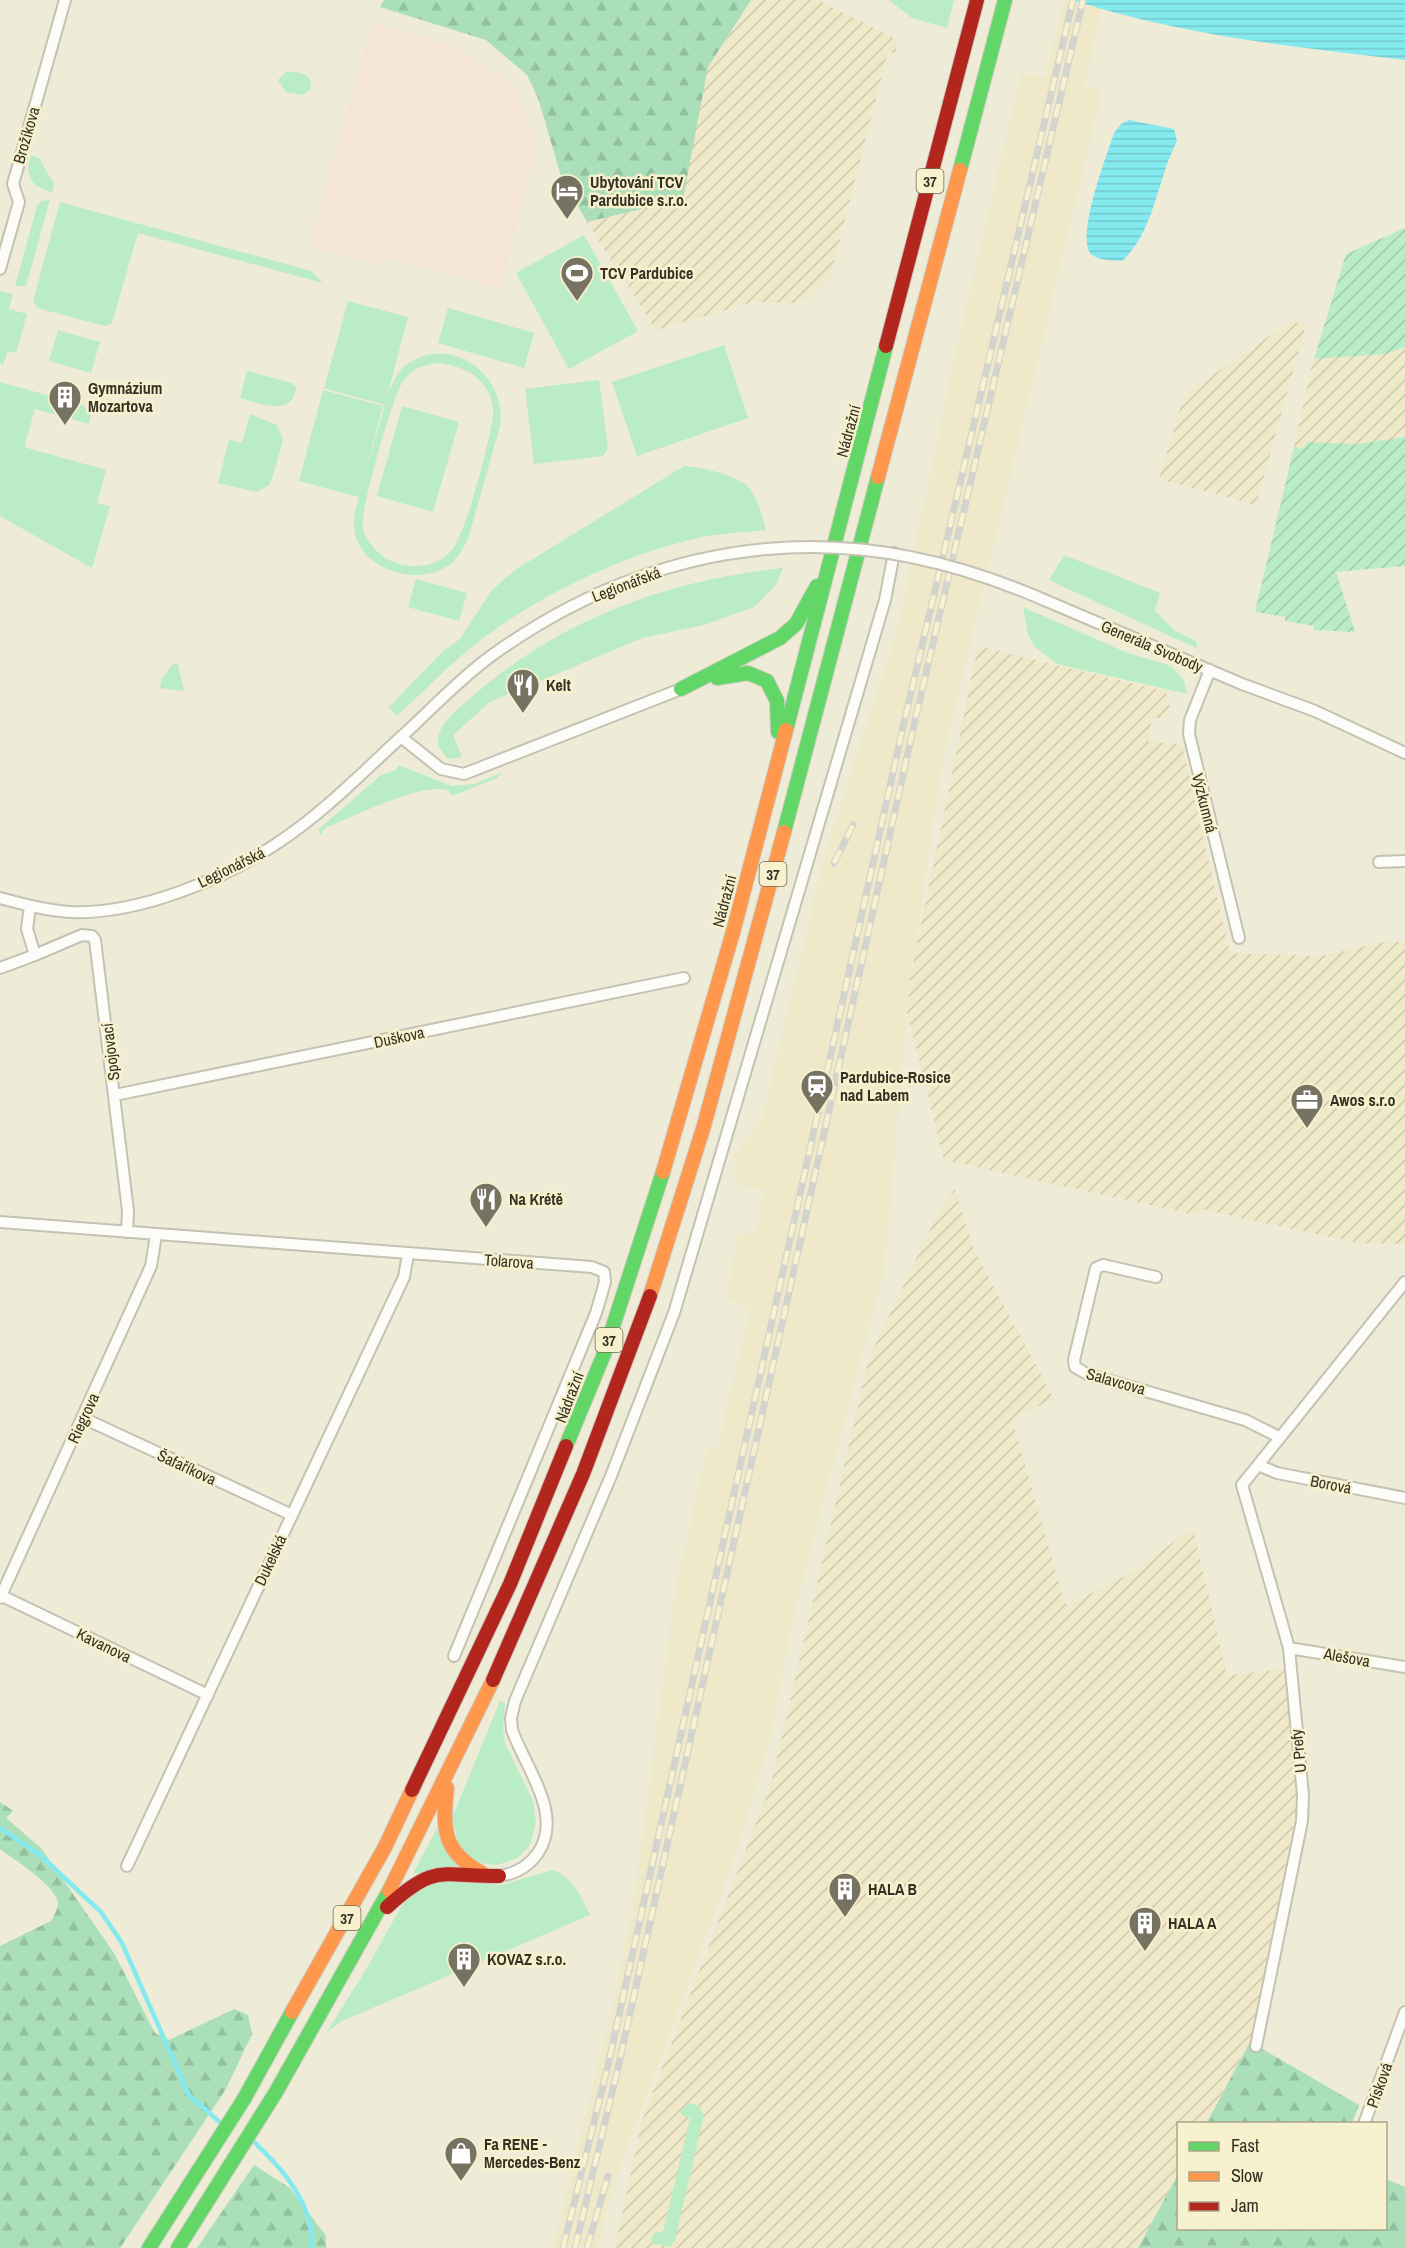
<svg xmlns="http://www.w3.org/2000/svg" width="1405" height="2248" font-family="'Archivo Narrow',sans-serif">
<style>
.industrial{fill:url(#industrial-furrows)}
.education{fill:#f4e5d6}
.built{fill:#f0e9c9}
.green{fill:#baecc6;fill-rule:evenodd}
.forest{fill:url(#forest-firs)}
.garden{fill:url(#garden-furrows)}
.water{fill:url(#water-rules)}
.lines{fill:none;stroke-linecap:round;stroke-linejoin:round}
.stream{stroke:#85eaef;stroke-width:4.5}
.street-casing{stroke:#c5c2b3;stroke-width:14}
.fast-casing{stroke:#cccbc1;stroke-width:16}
.slow-casing{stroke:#cccbc1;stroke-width:16}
.jam-casing{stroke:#cccbc1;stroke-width:16}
.street{stroke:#fcfcf9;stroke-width:10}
.fast{stroke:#63d668;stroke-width:14}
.slow{stroke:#ff974d;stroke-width:14}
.jam{stroke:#b3261e;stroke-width:14}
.rail-casing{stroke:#d4d4ce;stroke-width:7}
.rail{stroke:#f8f1cd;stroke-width:4.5;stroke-dasharray:14;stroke-linecap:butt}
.street-bridge-casing{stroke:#c5c2b3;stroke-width:14;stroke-linecap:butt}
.street-bridge{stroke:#fcfcf9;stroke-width:10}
.labels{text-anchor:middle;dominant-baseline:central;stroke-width:5;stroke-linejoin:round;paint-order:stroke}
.shield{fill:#f8f1cd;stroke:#706b57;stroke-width:1.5}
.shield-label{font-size:15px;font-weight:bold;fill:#353225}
.street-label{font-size:16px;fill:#353225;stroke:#f8f1cd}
.poi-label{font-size:16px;font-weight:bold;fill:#353225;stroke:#f8f1cd;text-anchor:start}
</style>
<defs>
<pattern id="industrial-furrows" width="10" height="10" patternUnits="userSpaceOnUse" patternTransform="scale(1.5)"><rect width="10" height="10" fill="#f0e9c9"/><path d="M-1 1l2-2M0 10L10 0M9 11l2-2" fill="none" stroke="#cec8ac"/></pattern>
<pattern id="forest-firs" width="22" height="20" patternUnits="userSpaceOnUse" patternTransform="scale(1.5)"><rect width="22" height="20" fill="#aadfb9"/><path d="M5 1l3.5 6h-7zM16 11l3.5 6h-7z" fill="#93c09f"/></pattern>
<pattern id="garden-furrows" width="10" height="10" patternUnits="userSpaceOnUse" patternTransform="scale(1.5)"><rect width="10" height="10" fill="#baecc6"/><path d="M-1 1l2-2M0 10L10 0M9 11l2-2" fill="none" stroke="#a0cbaa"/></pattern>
<pattern id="water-rules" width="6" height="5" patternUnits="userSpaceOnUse" patternTransform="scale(1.5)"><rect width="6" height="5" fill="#85eaef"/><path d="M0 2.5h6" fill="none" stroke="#73c9cd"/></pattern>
</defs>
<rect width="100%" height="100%" fill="#eeebd7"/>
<!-- industrial -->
<path class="industrial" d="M751 0H818L898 40 895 54 888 52 830 278 810 296 795 303 753 302 656 330 587 222 682 199 708 67Z
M1291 321 1306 325 1256 505 1159 479 1184 395Z
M1405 347V437L1356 444 1307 442 1302 449 1294 447 1313 359 1386 354Z
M978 646 1165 691 1170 706 1165 716 1152 719 1148 741 1182 745 1230 953 1321 956 1384 942H1405V1244L1358 1243 1201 1209 1200 1214 1195 1215 944 1160 907 1011 910 979Z
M955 1189 974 1250 1054 1399 1012 1419 1062 1594 1067 1606 1127 1575 1193 1528 1227 1675 1285 1669 1298 1802 1250 2042 1206 2123 1178 2124V2174L1138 2248H615L641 2123 771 1784 869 1358 940 1209Z"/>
<!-- education -->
<path class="education" d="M373 22 457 47 511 84 538 142 500 289 388 257 385 266 309 247Z"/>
<!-- built -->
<path class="built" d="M1064 0H1104L1084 86 1102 91 945 749 910 979 884 1272 796 1605 769 1744 733 1863 614 2183 598 2248H553L613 2004 635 1892 675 1592 707 1447 717 1449 750 1310 726 1298 738 1234 756 1233 764 1191 736 1183 734 1154 758 1125 763 1114 824 858 899 624 954 359 1021 74 1045 77Z"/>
<!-- green -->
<path class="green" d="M889 0H954L947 28 912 18Z
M286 72C299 71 313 74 311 89L302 95 286 92 278 80Z
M31 155 39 158 54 184 52 192C30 186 25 177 31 155Z
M50 200 26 286H15L37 206 41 201Z
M60 202 311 271 323 283 138 233 112 323 105 326 37 308 33 301Z
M584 235 638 331 569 369 516 273Z
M0 291 13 294 9 309 27 314 16 353 8 351 3 365 0 364Z
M348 301 408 317 388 393C393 384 396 373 405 366 447 332 508 373 500 426L468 539C463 548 458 559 449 565 415 589 351 567 354 520 354 513 357 505 359 497L299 481 323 390 383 406 364 476 385 405 324 388ZM440 363C461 366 482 375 490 396 493 404 494 414 492 423 487 448 466 536 450 552 438 565 421 568 404 565 388 562 377 554 368 540 363 534 362 527 363 519 364 499 393 394 404 380 413 368 425 364 440 363Z
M448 308 534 333 524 368 438 343Z
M58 330 100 342 91 373 49 361Z
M724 345 748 418 637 456 612 382Z
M247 371 292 383 296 388C292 418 258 403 240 398Z
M599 380 608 448 603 456 534 464 525 389Z
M0 382 83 405 91 415 89 424 35 409 24 447 106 470 97 503 110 506 92 568 0 516Z
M402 406 459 422 433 512 377 496Z
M250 414 277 425 283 440 272 479 269 485 257 492 218 483 229 440 242 443Z
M684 466C700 467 737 475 747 486 758 498 762 516 766 530 745 532 723 533 702 537 618 556 526 600 461 656 439 675 419 696 397 716L389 707 443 651 460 639 492 590 515 570Z
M1064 555 1160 593 1155 611 1174 630 1197 642 1196 648 1049 580Z
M783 568 776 585 754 607 704 625 642 638 490 702 453 735 462 757 448 759 438 746C436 723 458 710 473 696 561 619 668 580 783 568Z
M416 579 467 593 459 621 408 607Z
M1023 607 1125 652 1171 666 1184 680 1187 694 1057 664 1034 646 1028 634Z
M174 663 178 664 184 691 160 688 162 678Z
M398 765 452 786 474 784 501 773 497 778 452 796 450 792C430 778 349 819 325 828L321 836 319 829 381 775 396 770Z
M500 1701 505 1704 503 1727 505 1743 533 1801 536 1823 530 1845 518 1858 497 1865 486 1864 472 1859 459 1847 452 1818Z
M437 1828 457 1866 413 1874Z
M553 1870C573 1877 581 1897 590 1915L342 2021 326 2033 364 1973 401 1907 414 1890 428 1880 502 1885Z
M689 2103 699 2106 704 2115 675 2240 670 2247 653 2244 651 2238 655 2232 663 2233 690 2118 681 2115 680 2111Z"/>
<!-- forest -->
<path class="forest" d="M384 0H751L708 67 683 199 587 222 561 176 538 98 527 75 486 40 380 7Z
M0 1802 13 1811 6 1818 41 1848 114 1953 155 2033 169 2040 234 2009 248 2015 252 2034 226 2089 120 2248H0V1946L51 1921C55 1915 60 1905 57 1899 48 1880 16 1861 0 1849Z
M1250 2042 1359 2105 1352 2123 1206 2124Z
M254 2165 290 2188 326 2236V2248H197Z
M1178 2174V2228H1386V2179L1405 2187V2248H1138Z"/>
<!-- garden -->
<path class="garden" d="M1405 228V347L1386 354 1314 359 1346 254Z
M1405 437V566L1336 572 1355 632 1314 630V626L1285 621V617L1255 612 1294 447 1302 449 1307 442 1356 444Z"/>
<!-- water -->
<path class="water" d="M1072 0H1405V60C1293 47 1180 35 1072 0Z
M1129 120 1174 129 1177 141C1157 179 1155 231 1122 261 1112 260 1099 261 1091 254 1075 237 1107 155 1114 133L1121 124Z"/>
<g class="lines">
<!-- stream -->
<path class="stream" d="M0 1828 40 1855 101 1912 122 1943 189 2095 223 2125
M252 2140C283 2169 314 2204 312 2248"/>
<defs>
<path id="street" d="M0 269 19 202 13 184 65 0
M1049 602 1242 684 1315 711 1405 753
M1210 670 1190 720 1189 734 1239 938
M401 737 441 769 464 774 681 689
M1379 862 1405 861
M0 898C23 904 47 911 71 912 137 915 225 879 279 842 323 813 361 774 400 738 430 711 458 680 491 656 573 597 666 558 767 549
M35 955 82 935 92 936 95 940 128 1211 127 1232
M0 968 35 955 27 929 30 906
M115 1095 684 978
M0 1222 592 1267 604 1272 605 1282 596 1313 454 1656
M1156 1277 1103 1265 1096 1268 1074 1360 1075 1367 1087 1374 1245 1420 1279 1437
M83 1418 292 1515
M1258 1465 1277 1473 1405 1498
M0 1595 208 1695
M0 1598 151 1266 156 1235
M1289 1648 1405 1667
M127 1866 404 1277 408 1254
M499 1876C515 1874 528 1867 538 1853 564 1814 525 1767 512 1730L511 1718 515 1701 611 1476 674 1313 885 600 894 553
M1256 2046 1302 1821 1303 1795 1289 1648 1242 1485 1405 1282
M1364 2124 1405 2012"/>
<path id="fast" d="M960 170 1005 0
M717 678 748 673 767 681 777 701 778 732
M681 689 780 638 796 624 817 586
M786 730 886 346
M784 832 878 477
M566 1446 604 1354 663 1172
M149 2248 244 2099 292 2012
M178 2248 276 2092 389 1891"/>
<path id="slow" d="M878 477 960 170
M663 1172 733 932 786 730
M650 1296 703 1129 784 832
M447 1788C442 1829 443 1852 482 1873
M389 1891 493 1680
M292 2012 385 1847 412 1790"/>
<path id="jam" d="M886 346 977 0
M493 1680 583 1474 650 1296
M412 1790 510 1584 566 1446
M387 1907C435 1863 440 1876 499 1876"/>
</defs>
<!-- street casing -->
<use href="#street" class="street-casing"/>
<!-- fast casing -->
<use href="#fast" class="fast-casing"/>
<!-- slow casing -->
<use href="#slow" class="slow-casing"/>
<!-- jam casing -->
<use href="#jam" class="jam-casing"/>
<!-- street -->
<use href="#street" class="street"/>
<!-- fast -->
<use href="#fast" class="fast"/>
<!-- slow -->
<use href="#slow" class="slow"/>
<!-- jam -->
<use href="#jam" class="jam"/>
<defs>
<path id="rail" d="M834 863 853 825
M563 2248 608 2065 903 727 1073 0
M575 2248 618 2068 916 716 1083 0
M587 2248 608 2176"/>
</defs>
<!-- rail casing -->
<use href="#rail" class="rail-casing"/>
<!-- rail -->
<use href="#rail" class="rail"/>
<defs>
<path id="street-bridge" d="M767 549C866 540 958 562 1049 602"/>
</defs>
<!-- street-bridge casing -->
<use href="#street-bridge" class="street-bridge-casing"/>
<!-- street-bridge -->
<use href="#street-bridge" class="street-bridge"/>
</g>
<!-- icons -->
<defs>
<symbol id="hotel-pin" viewBox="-11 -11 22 30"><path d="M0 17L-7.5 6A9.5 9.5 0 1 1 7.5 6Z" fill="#767363" stroke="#f8f1cd"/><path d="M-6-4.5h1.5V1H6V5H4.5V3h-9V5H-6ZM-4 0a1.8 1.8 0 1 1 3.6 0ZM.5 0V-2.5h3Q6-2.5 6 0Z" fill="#fff"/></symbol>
<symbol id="stadium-pin" viewBox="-11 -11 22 30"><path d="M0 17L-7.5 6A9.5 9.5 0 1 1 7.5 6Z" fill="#767363" stroke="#f8f1cd"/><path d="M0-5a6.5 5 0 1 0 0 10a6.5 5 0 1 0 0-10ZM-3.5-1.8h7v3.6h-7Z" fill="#fff"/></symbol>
<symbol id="building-pin" viewBox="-11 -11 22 30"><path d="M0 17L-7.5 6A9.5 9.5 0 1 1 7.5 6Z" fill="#767363" stroke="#f8f1cd"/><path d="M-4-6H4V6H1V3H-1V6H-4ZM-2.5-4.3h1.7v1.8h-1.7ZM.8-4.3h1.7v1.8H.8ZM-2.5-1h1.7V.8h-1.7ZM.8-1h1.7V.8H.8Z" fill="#fff"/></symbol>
<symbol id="restaurant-pin" viewBox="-11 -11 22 30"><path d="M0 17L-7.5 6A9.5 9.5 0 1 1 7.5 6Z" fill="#767363" stroke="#f8f1cd"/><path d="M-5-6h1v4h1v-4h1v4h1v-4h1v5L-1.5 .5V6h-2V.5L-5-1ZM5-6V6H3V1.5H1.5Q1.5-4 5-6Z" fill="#fff"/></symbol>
<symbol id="station-pin" viewBox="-11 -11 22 30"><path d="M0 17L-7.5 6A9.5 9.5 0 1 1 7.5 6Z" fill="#767363" stroke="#f8f1cd"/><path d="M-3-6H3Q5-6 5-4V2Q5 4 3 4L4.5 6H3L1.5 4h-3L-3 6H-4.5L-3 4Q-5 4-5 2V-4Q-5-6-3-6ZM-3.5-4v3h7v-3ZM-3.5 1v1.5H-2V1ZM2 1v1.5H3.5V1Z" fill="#fff"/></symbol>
<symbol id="office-pin" viewBox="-11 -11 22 30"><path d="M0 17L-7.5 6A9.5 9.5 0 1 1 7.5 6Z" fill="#767363" stroke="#f8f1cd"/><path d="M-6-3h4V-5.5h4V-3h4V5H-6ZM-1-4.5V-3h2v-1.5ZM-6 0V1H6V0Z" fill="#fff"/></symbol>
<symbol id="shop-pin" viewBox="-11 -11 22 30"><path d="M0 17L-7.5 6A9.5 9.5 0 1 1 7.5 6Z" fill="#767363" stroke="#f8f1cd"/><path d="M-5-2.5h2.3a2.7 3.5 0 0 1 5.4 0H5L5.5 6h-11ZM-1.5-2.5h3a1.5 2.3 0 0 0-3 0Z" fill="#fff"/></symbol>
</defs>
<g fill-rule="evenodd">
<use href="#hotel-pin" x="548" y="172" width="38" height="52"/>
<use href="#stadium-pin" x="558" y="254" width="38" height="52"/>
<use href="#building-pin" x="46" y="378" width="38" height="52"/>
<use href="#restaurant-pin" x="504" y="666" width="38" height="52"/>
<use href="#station-pin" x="798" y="1067" width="38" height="52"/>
<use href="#office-pin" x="1288" y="1081" width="38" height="52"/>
<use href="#restaurant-pin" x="467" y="1180" width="38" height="52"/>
<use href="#building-pin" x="826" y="1870" width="38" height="52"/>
<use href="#building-pin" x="1126" y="1904" width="38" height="52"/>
<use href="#building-pin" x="445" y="1940" width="38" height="52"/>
<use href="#shop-pin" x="442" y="2134" width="38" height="52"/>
</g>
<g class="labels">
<!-- shield labels -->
<g class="shield">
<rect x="916.5" y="169" width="27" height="24" rx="4.5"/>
<rect x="759.5" y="862" width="27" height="24" rx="4.5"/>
<rect x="595.5" y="1328" width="27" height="24" rx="4.5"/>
<rect x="333.5" y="1906" width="27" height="24" rx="4.5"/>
</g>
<g class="shield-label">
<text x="930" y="181">37</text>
<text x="773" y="874">37</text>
<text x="609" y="1340">37</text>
<text x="347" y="1918">37</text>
</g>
<!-- street labels -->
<g class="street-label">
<text transform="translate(26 135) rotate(-74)">Brožíkova</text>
<text transform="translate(848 431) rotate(-75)">Nádražní</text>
<text transform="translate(626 584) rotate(-21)">Legionářská</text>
<text transform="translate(1152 646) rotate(23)">Generála Svobody</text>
<text transform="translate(1205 803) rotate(76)">Výzkumná</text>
<text transform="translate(231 867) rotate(-26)">Legionářská</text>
<text transform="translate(724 901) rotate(-75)">Nádražní</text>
<text transform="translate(399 1037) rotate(-12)">Duškova</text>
<text transform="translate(110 1052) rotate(-97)">Spojovací</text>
<text transform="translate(509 1261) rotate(4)">Tolarova</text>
<text transform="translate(1116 1381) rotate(16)">Salavcova</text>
<text transform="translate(569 1397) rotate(-69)">Nádražní</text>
<text transform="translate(83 1418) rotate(-65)">Riegrova</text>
<text transform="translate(187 1467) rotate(25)">Šafaříkova</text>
<text transform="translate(1331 1484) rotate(11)">Borová</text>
<text transform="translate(270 1560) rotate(-65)">Dukelská</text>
<text transform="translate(104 1645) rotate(26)">Kavanova</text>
<text transform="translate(1347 1657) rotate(10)">Alešova</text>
<text transform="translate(1298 1751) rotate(-96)">U Prefy</text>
<text transform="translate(1379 2085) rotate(-70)">Písková</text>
</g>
<!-- poi labels -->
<g class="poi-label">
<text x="590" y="182">Ubytování TCV<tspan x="590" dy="18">Pardubice s.r.o.</tspan></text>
<text x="600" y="273">TCV Pardubice</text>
<text x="88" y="388">Gymnázium<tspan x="88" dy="18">Mozartova</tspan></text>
<text x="546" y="685">Kelt</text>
<text x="840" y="1077">Pardubice-Rosice<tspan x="840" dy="18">nad Labem</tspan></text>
<text x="1330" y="1100">Awos s.r.o</text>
<text x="509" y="1199">Na Krétě</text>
<text x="868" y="1889">HALA B</text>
<text x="1168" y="1923">HALA A</text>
<text x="487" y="1959">KOVAZ s.r.o.</text>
<text x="484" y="2144">Fa RENE -<tspan x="484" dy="18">Mercedes-Benz</tspan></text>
</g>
</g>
<!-- legend -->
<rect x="1177" y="2122" width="210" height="108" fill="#f8f1cd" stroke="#aaa58a" stroke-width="1.5"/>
<rect x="1189" y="2142" width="30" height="9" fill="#63d668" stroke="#aaa58a" stroke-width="1.5"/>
<text x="1231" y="2152" font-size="18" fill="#353225">Fast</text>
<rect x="1189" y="2172" width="30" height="9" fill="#ff974d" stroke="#aaa58a" stroke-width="1.5"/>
<text x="1231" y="2182" font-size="18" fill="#353225">Slow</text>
<rect x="1189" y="2202" width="30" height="9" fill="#b3261e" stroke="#aaa58a" stroke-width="1.5"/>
<text x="1231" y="2212" font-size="18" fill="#353225">Jam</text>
</svg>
